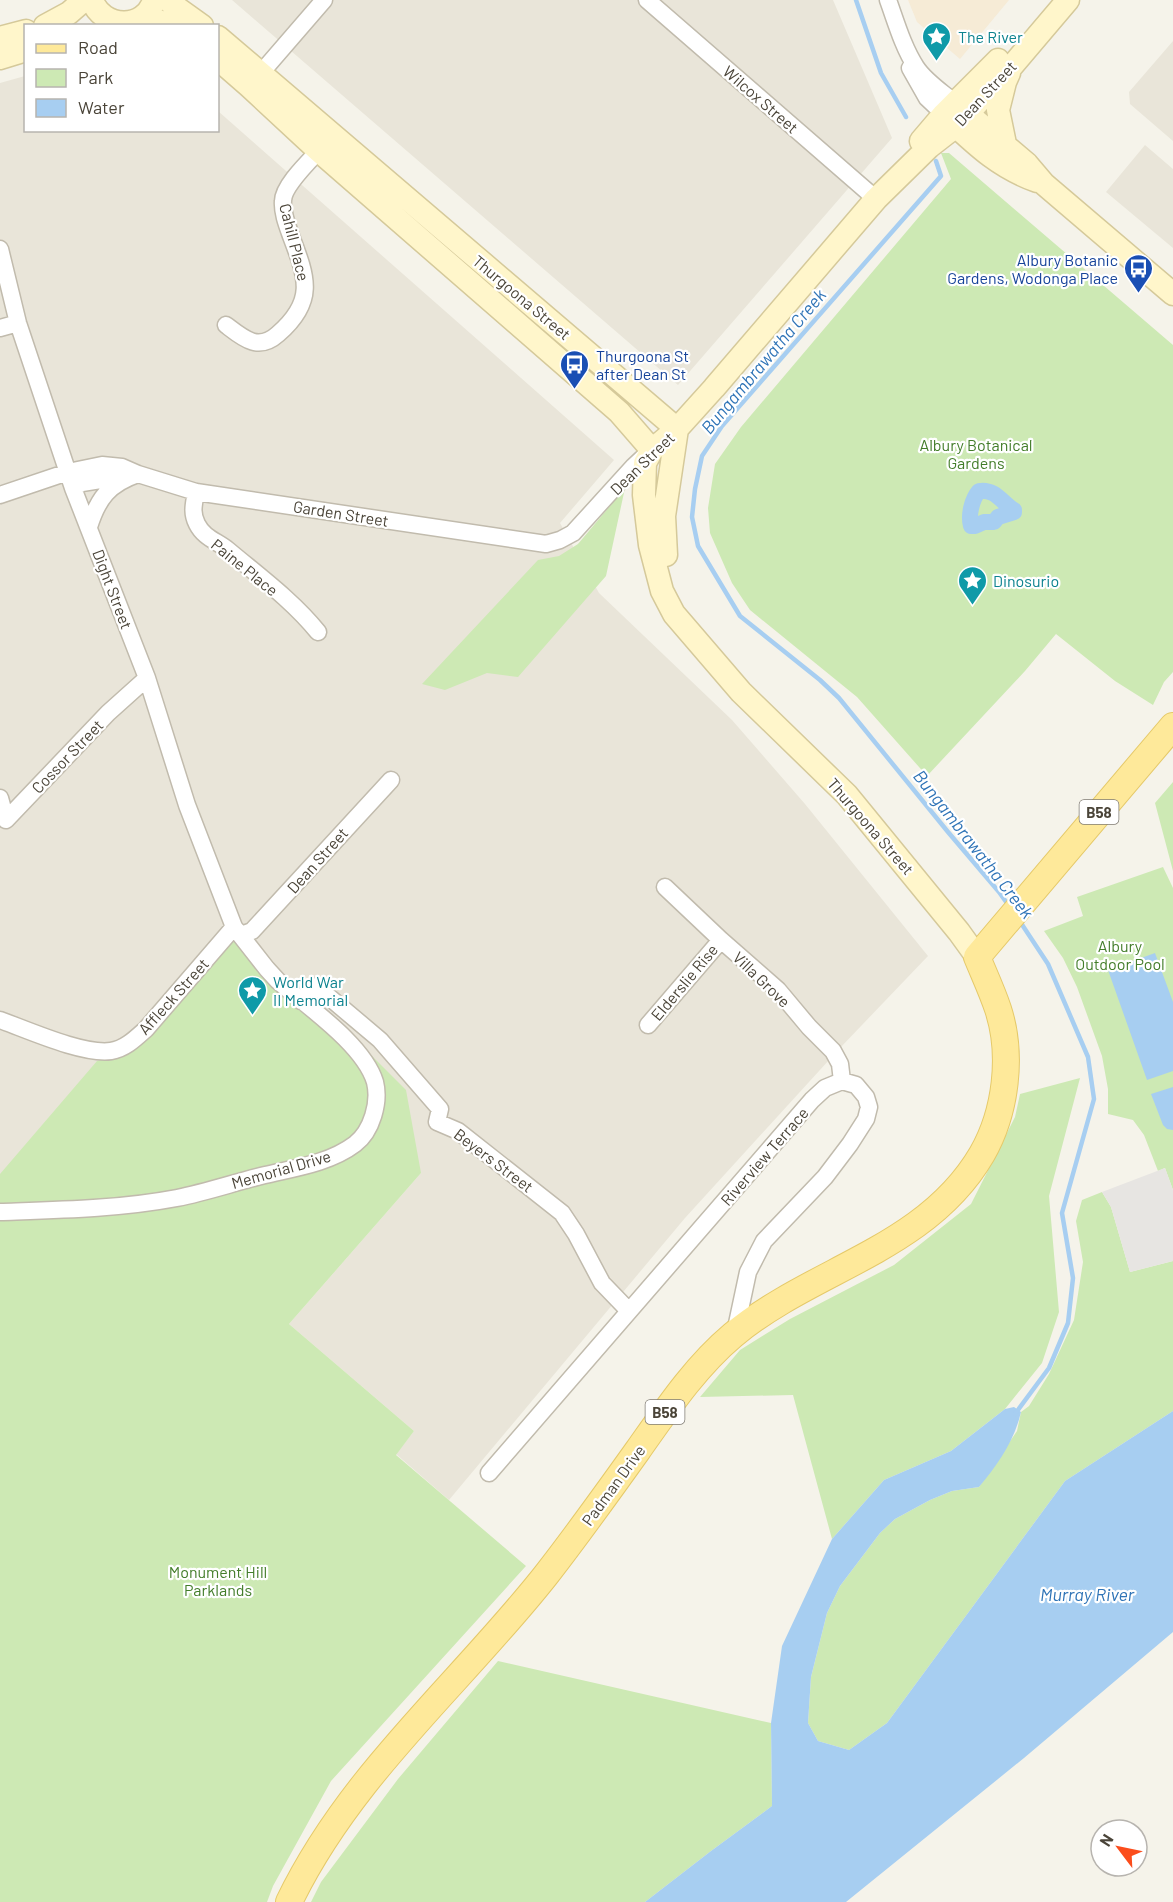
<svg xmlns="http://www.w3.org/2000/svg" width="1173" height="1902" font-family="Barlow,sans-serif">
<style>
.residential{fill:#e9e5d9}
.commercial{fill:#f6ebd6}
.green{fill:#cde9b4}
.parking{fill:#e7e5e2}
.water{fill:#a7cef1}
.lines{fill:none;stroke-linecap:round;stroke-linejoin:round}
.stream{stroke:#a7cef1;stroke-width:4.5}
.canal{stroke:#a7cef1;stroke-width:16}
.street-casing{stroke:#c1bbad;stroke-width:19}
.secondary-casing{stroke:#d5c99a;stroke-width:25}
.primary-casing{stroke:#e5c969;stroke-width:28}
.street{stroke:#fff;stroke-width:16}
.secondary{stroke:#fff6cb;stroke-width:22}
.primary{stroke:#fee99a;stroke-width:26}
.labels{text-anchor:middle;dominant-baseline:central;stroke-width:4.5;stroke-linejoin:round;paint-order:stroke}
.shield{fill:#fff;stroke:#807c74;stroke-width:1.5}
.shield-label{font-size:15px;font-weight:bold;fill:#4a4438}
.culture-label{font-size:16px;fill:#0d838f;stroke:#fff;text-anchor:start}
.street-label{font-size:16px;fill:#4a4438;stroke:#fff}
.transit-label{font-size:16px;fill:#164399;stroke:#fff;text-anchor:end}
.park-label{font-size:16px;fill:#437d2a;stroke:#fff}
.water-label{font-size:18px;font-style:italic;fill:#2f74b7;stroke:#fff}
</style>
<rect width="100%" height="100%" fill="#f5f3ea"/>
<!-- residential -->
<path class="residential" d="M232 0H833L892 138 678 385Z
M1173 41V141L1130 104 1129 92Z
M25 76 26 130H218V111L614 460 560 523 599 593 732 720 805 804 928 956 840 1048 685 1218 449 1500 396 1454 414 1431 289 1324 421 1173 0 1183V83Z
M1145 145 1173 169V248L1106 192Z"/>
<!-- commercial -->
<path class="commercial" d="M908 0H1009L960 59 917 22Z"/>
<!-- green -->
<path class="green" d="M941 153H949L1173 345V672L1164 682 1153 705 1115 681 1056 634 1025 671 927 776 857 697 750 610 732 583 710 533 708 508 715 464 741 427 951 179Z
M625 488 606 576 518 677 487 673 445 690 422 684 538 560 559 556 578 544Z
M1173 782V871L1155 803Z
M1163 867 1173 888V1190L1165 1168 1158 1171 1144 1135 1133 1120 1108 1114V1089L1102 1056 1077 987 1063 958 1044 931 1083 916 1077 897Z
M236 930 271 982 365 1049 406 1090 421 1173 289 1324 414 1431 396 1455 526 1566 331 1781 273 1886 267 1902H0V1174L97 1061 116 1055Z
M1080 1078 1049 1196 1059 1312 1042 1363 1005 1409 951 1451 884 1480 832 1539 793 1395 700 1397 740 1350 790 1319 894 1265 971 1204 1015 1117 1020 1094Z
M1102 1192 1111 1207 1130 1272 1173 1261V1411L1065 1481 887 1723 849 1750 818 1741 808 1723 811 1677 827 1613 840 1586 880 1533 895 1519 930 1500 952 1491 979 1487 1017 1431 1021 1412 1029 1406 1049 1374 1074 1320 1083 1262 1076 1221 1082 1200Z
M498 1661 771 1723 772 1806 711 1851 645 1902H311L321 1882 398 1779Z"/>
<!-- parking -->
<path class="parking" d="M1165 1168 1173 1190V1261L1130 1272 1111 1207 1102 1192Z"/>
<!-- water -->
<path class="water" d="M1155 953 1173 1002V1071L1147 1080 1108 970Z
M1173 1087V1130L1167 1129 1163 1125 1151 1094Z
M1014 1407 1021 1412C1014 1442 998 1464 979 1487L952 1491 930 1500 895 1519 880 1533 840 1586 827 1613 811 1677 808 1723 818 1741 849 1750 887 1723 1065 1481 1173 1411V1632L1024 1758 846 1902H645L711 1851 772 1806 771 1723 782 1646 832 1539 884 1480 951 1451 1005 1409Z"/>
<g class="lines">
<!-- stream -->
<path class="stream" d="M856 0 881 73 906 117
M936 161 941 176 722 426 702 456 695 489 692 517 698 546 740 616 820 680 839 698 948 832 999 892 1009 906
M1015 1414 1049 1368 1068 1323 1073 1278 1062 1213 1094 1099 1088 1057 1048 964 1019 920"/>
<!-- canal -->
<path class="canal" d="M971 526C968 515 972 499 979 491 995 488 1003 504 1014 510V512L998 517 994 522H984L975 526"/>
<defs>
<path id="street" d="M647 0 876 199
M888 0C896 22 903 47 916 67 925 81 942 92 955 103
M910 68 927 98 944 114
M254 81 324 0
M0 249 18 323 73 488 147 678 187 805 234 927 267 969 278 981C308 1007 364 1045 375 1082 380 1102 372 1131 355 1144 330 1163 295 1168 265 1175 236 1182 207 1192 177 1198 119 1209 59 1210 0 1212
M226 325C243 338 258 352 278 334 316 301 307 278 291 236 287 225 282 212 283 201 283 184 315 156 326 143
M0 328 18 323
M73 488 82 483 125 476
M196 492C194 504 191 512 197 524 204 538 217 541 228 550 259 576 293 601 318 632
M0 495 68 472 102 465 122 467 138 474 196 492 546 544 560 540 573 533 634 466 649 452
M89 527C98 498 109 484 138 474
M0 798 6 820 108 713 147 678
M665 887 721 940 778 990 809 1027 833 1051 840 1064 842 1081
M241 935 252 931 391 780
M301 1001 316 986 380 1040 440 1109 437 1122 458 1131 562 1213 576 1234 602 1283 629 1311
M0 1020C28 1030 83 1055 111 1051 125 1049 136 1038 146 1029L234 927
M648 1025 721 940
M489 1473 812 1100 825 1088 842 1081 856 1085 866 1097 869 1107 866 1119 850 1144 825 1177 764 1241 748 1272 735 1333"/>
<path id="secondary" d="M92 0C102 29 145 31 154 0
M168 0 177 8 202 26
M139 19 156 20 171 26
M45 26 69 13 84 0
M218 37 677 429
M0 38 26 31
M0 58 26 50
M218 59 249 86 319 151 619 412 652 450
M955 103 1027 164 1044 184 1173 294
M945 116C975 144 998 167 1037 181
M921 141 944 114 998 60
M1005 144 998 110 1005 82 1009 73
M666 555 664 516 677 429
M977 957 959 932 847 795 741 692 674 614 662 591 650 545 644 495 645 463 652 450 677 429 714 388 876 199 929 147 956 126 1012 66 1068 0"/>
<path id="primary" d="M289 1902C350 1775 460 1684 546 1575 578 1534 608 1492 638 1450 667 1409 695 1367 733 1335 813 1268 926 1250 982 1154 1006 1112 1013 1055 998 1009 992 991 984 974 977 957L1173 726"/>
</defs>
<!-- street casing -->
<use href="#street" class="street-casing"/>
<!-- secondary casing -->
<use href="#secondary" class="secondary-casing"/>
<!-- primary casing -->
<use href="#primary" class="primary-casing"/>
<!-- street -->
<use href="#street" class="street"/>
<!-- secondary -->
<use href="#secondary" class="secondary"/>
<!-- primary -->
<use href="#primary" class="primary"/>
</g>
<!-- icons -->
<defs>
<symbol id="sight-pin" viewBox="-11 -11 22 30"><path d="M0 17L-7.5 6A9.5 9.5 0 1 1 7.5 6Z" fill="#0f9aa8" stroke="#fff"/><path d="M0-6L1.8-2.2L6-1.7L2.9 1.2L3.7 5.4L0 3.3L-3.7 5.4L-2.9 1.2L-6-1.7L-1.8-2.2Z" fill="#fff"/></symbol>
<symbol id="bus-pin" viewBox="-11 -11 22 30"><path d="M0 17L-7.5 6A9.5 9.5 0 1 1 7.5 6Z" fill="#1a4fb4" stroke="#fff"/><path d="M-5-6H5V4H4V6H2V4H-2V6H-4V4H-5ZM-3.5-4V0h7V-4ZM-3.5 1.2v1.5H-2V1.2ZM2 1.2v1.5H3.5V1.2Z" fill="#fff"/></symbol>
</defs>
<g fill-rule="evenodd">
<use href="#sight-pin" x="920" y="20" width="33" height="45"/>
<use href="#bus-pin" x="1122" y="252" width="33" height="45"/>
<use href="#bus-pin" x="558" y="348" width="33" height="45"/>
<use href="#sight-pin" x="956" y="564" width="33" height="45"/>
<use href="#sight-pin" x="236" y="974" width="33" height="45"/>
</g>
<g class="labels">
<!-- shield labels -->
<g class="shield">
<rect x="1079.5" y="800" width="39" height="24" rx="4.5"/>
<rect x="645.5" y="1400" width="39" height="24" rx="4.5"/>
</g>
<g class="shield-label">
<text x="1099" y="812">B58</text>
<text x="665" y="1412">B58</text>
</g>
<!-- culture labels -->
<g class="culture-label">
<text x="958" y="36">The River</text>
<text x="993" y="580">Dinosurio</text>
<text x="273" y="981">World War<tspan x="273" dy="18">II Memorial</tspan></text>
</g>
<!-- street labels -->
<g class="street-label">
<text transform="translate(985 93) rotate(-47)">Dean Street</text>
<text transform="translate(761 99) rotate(41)">Wilcox Street</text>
<text transform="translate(295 242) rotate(76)">Cahill Place</text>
<text transform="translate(522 297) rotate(40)">Thurgoona Street</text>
<text transform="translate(642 463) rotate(-44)">Dean Street</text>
<text transform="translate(341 513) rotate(9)">Garden Street</text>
<text transform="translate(245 567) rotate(39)">Paine Place</text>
<text transform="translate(113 589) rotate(69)">Dight Street</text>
<text transform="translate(67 756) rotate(-46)">Cossor Street</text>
<text transform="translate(871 826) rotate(49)">Thurgoona Street</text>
<text transform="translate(317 860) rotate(-48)">Dean Street</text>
<text transform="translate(762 979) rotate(44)">Villa Grove</text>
<text transform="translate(684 982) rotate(-50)">Elderslie Rise</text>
<text transform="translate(173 996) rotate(-48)">Affleck Street</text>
<text transform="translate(764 1156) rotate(-49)">Riverview Terrace</text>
<text transform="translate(494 1160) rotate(37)">Beyers Street</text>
<text transform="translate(281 1169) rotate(-16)">Memorial Drive</text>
<text transform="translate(613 1485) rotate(-54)">Padman Drive</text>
</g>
<!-- transit labels -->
<g class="transit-label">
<text x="1118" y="259">Albury Botanic<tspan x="1118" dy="18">Gardens, Wodonga Place</tspan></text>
<text x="596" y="355" text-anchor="start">Thurgoona St<tspan x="596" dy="18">after Dean St</tspan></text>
</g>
<!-- park labels -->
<g class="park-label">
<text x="976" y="444">Albury Botanical<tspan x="976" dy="18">Gardens</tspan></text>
<text x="1120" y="945">Albury<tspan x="1120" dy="18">Outdoor Pool</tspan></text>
<text x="218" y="1571">Monument Hill<tspan x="218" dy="18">Parklands</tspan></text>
</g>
<!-- water labels -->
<g class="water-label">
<text transform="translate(763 361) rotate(-50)">Bungambrawatha Creek</text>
<text transform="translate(974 844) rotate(52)">Bungambrawatha Creek</text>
<text x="1087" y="1594">Murray River</text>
</g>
</g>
<!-- legend -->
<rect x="24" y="24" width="195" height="108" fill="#ffffff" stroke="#b7b4af" stroke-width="1.5"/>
<rect x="36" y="44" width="30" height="9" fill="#fee99a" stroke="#b7b4af" stroke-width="1.5"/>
<text x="78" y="54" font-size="18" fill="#4a4438">Road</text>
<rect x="36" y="69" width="30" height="18" fill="#cde9b4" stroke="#b7b4af" stroke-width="1.5"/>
<text x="78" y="84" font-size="18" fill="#4a4438">Park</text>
<rect x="36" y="99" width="30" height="18" fill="#a7cef1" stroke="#b7b4af" stroke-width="1.5"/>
<text x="78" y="114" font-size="18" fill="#4a4438">Water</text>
<!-- north arrow -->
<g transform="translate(1119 1848) rotate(302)"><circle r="28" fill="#ffffff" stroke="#b7b4af" stroke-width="1.5"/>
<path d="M0-4.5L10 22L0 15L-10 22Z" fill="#fb4d1c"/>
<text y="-9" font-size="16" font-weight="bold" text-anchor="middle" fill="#4a4438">N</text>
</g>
</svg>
